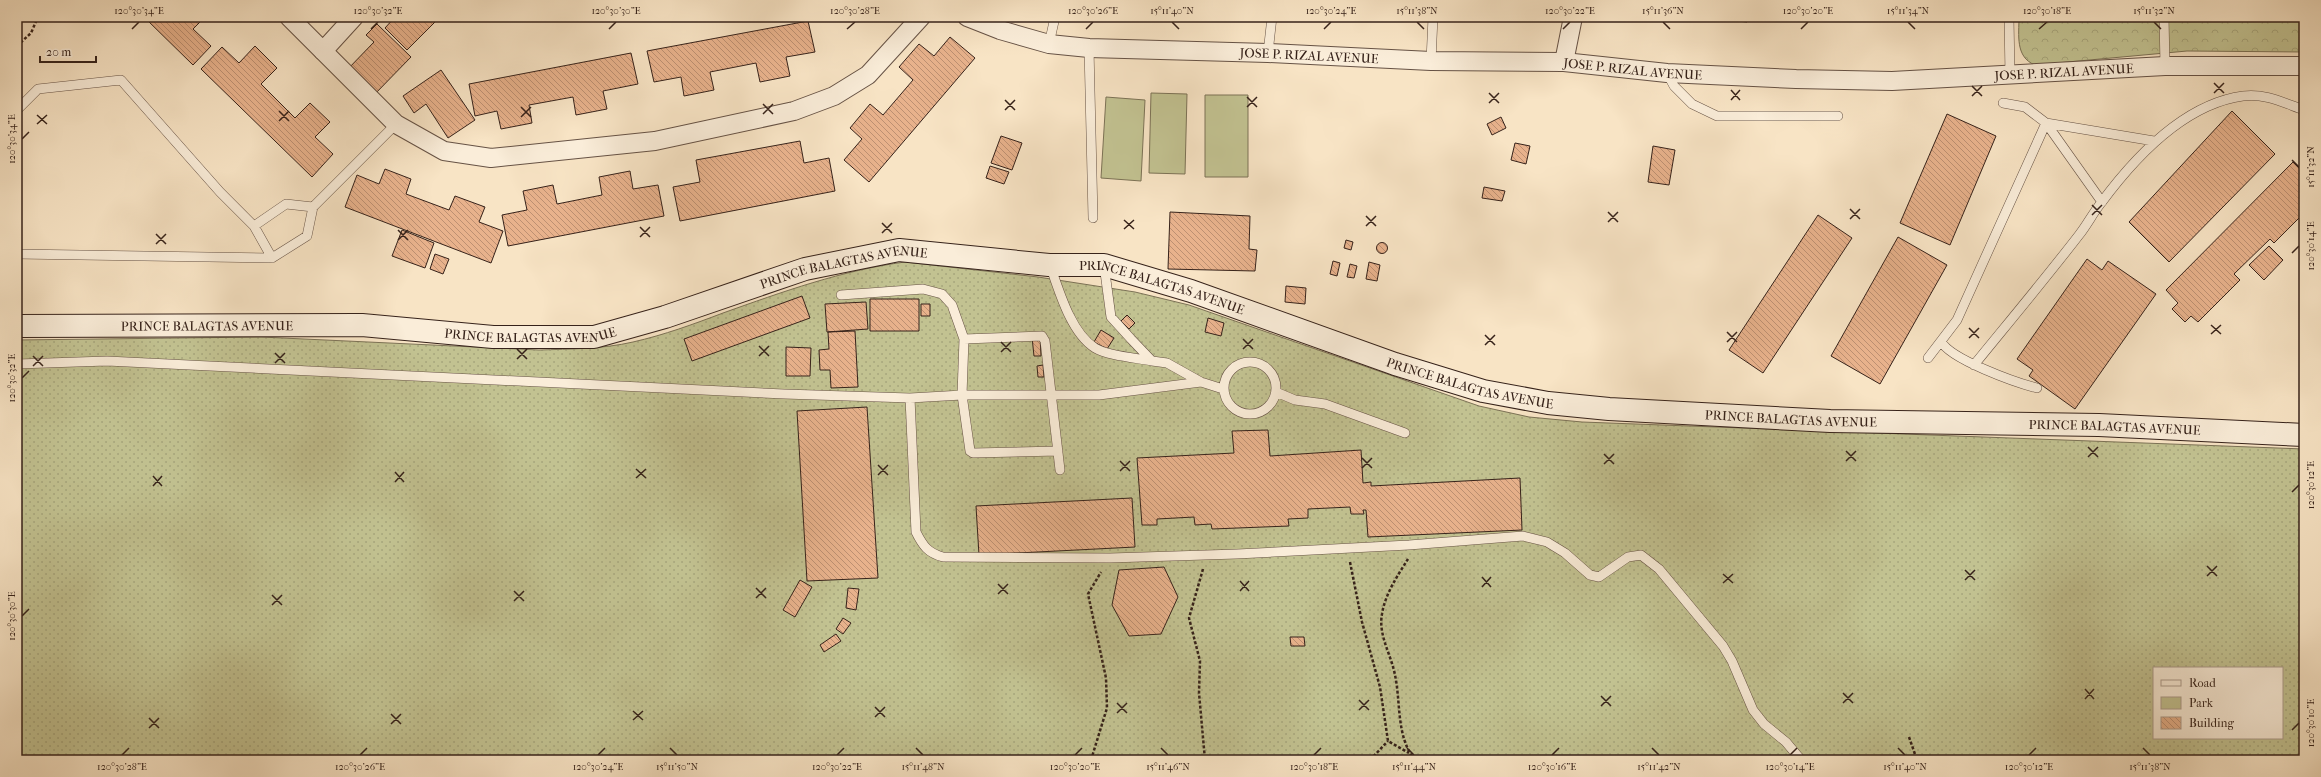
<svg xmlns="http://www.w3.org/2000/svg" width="2321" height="777" font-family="'IM FELL French Canon',serif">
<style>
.grass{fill:url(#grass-dots);stroke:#7c7256;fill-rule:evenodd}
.forest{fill:url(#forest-crowns);stroke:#7c7256}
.green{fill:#c2c291;stroke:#7c7256}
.building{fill:url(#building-back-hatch);stroke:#36221a}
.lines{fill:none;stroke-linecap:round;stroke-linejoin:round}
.service-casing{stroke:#665245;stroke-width:10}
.minor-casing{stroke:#665245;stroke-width:20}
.secondary-casing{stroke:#36221a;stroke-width:24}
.path{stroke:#36221a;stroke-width:2.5;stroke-dasharray:3 2;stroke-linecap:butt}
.service{stroke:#faedd9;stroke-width:9}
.minor{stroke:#faedd9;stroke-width:18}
.secondary{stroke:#faedd9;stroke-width:22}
.ticks{fill:none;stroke:#36221a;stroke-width:1.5}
.labels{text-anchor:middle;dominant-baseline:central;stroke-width:4;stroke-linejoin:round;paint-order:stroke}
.street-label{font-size:13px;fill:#36221a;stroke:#faedd9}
.neatline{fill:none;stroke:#36221a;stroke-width:1.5}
.ticks-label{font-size:10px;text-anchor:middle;fill:#36221a}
</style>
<defs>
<pattern id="grass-dots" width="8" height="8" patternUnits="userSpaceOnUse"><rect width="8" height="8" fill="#c2c291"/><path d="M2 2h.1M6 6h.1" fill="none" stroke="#a7a67c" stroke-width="1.8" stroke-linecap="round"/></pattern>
<pattern id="forest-crowns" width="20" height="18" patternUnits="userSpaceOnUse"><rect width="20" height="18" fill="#c2c291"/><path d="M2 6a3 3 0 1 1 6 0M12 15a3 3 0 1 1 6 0" fill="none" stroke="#a7a67c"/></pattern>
<pattern id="building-back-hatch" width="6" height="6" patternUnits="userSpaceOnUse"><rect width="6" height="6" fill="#e8b28c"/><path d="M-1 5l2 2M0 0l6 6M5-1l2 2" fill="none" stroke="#bd9072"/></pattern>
</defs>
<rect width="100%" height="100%" fill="#f8e4c5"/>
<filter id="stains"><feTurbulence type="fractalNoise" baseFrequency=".005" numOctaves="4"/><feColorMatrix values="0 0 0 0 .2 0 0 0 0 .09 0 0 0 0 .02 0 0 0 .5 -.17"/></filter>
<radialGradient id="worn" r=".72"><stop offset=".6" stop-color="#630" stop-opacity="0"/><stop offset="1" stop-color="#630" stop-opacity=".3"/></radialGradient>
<!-- grass -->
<path class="grass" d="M905 262 1038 277 1135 292 1189 305 1479 406 1529 417 1582 422 2304 449V760H17V340L261 337 539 350C570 349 603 349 633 342 664 335 694 324 723 313 782 292 843 270 905 262ZM2154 668H2282V738H2154Z"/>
<!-- forest -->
<path class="forest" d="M2019 17H2304V52L2187 51 2035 65C2015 57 2019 35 2019 17Z"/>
<!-- green -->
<path class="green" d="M1151 93 1187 94 1185 174 1149 173Z
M1205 95H1248V177H1205Z
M1106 97 1145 100 1141 181 1101 178Z"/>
<!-- building -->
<path class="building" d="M144 17H205L193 29 211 46 193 65Z
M395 17H440L407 50 385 28Z
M1699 17H1748L1747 22Z
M808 21 815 52 786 57 790 76 760 82 756 63 710 72 714 90 684 96 681 77 654 82 647 51Z
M377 24 411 57 372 97 346 71 374 42 366 35Z
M950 37 975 58 869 182 844 160 862 139 850 128 870 104 883 115 913 80 899 67 919 44 934 56Z
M255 46 277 68 261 84 295 118 310 103 330 122 315 137 333 154 312 177 201 69 222 47 239 63Z
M631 53 638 84 603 91 607 109 576 115 573 97 529 105 532 123 501 129 497 111 475 116 469 84Z
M441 70 475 120 448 138 426 104 414 113 403 96Z
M2232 111 2275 154 2169 262 2129 222Z
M1947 114 1996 136 1950 245 1900 223Z
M1501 117 1506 128 1492 135 1487 124Z
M1001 136 1022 143 1012 170 991 163Z
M800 141 804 163 829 158 835 191 680 221 673 187 700 182 696 160Z
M1515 143 1530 146 1526 164 1511 160Z
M1653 146 1675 150 1669 185 1648 182Z
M2293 162 2304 173 2300 179 2304 184V213L2274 243 2270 239 2234 274 2240 280 2198 322 2191 316 2185 322 2172 309 2178 303 2166 290Z
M990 166 1009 172 1004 184 986 178Z
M385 169 411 179 406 194 449 210 455 196 485 207 479 222 503 231 491 263 345 207 357 175 379 184Z
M630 171 633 189 658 185 664 216 508 246 502 215 527 210 523 191 553 185 557 204 602 195 599 177Z
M1484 187 1505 191 1502 201 1482 198Z
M1170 212 1250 216 1249 249 1257 250 1255 271 1168 269Z
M1818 215 1852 238 1763 373 1729 350Z
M402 230 434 243 425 268 392 256Z
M1898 237 1947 265 1880 384 1831 356Z
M1346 240 1353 242 1351 250 1344 248Z
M1376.5 248a5.5 5.5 0 1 1 11 0a5.5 5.5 0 1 1-11 0Z
M2269 246 2283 260 2264 280 2249 265Z
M435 254 449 259 443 274 430 269Z
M2087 259 2102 270 2108 261 2156 294 2075 409 2029 376 2033 370 2017 359Z
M1333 261 1340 263 1337 276 1330 274Z
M1369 262 1380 265 1377 281 1366 279Z
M1350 264 1357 266 1354 278 1347 277Z
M1286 286 1306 288 1305 304 1285 302Z
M802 296 810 318 692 361 684 339Z
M870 299H919V331H870Z
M866 302 868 329 827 332 825 304Z
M921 304H930V316H921Z
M1127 315 1135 323 1129 329 1121 321Z
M1208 318 1224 323 1221 336 1205 332Z
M1101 330 1114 338 1107 349 1094 342Z
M855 331 858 387 831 388 830 370H820L819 350 829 349 828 332Z
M1040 336 1041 356H1034L1032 337Z
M786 347 811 348 810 376H786Z
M1043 365 1044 377H1038L1037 366Z
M867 407 878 578 807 581 797 411Z
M1268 430 1270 456 1361 450 1363 483 1371 482V486L1520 478 1522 530 1368 537 1366 510H1363L1364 514H1351L1350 507 1308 509V518L1288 519 1289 526 1212 529 1211 524 1195 525 1194 517 1157 519V525H1142L1137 458 1234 453 1232 431Z
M1132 498 1135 547 979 555 976 506Z
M1164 567 1178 597 1161 634 1129 636 1112 605 1119 570Z
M800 580 812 587 795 617 783 610Z
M848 588 859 589 856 610 846 608Z
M843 618 851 623 843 634 836 629Z
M836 634 841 641 824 652 820 645Z
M1290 637H1304L1305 646H1291Z"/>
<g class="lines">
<defs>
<path id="service" d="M2009 17 2010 76
M2164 17 2165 66
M1049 44 1055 17
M1089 48 1093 218
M1268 53 1272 17
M1431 61 1433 17
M1667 73 1674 86 1692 104 1717 116H1838
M2003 103 2025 107 2046 123 1957 320 1941 341C1949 359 2017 383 2037 388
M17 110 38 89 121 80 220 192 254 226 272 258
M2102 202 2046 123 2154 141
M254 226 286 204 313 207 396 124
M17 254 272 258 307 236 313 207
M1050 265C1059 291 1071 333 1095 348 1108 356 1137 358 1152 361
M1104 265 1111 317 1131 339 1152 361 1167 363 1201 382 1223 389
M841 295 923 289 942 294 952 305 964 339 962 395 970 451 973 453 1058 451
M964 339 1042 336 1045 341 1060 470
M1928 358 1941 341
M1224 388a26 26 0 1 1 52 0a26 26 0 1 1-52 0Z
M17 364 107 361 784 394 910 398 962 395H1099L1201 382
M1974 365C2009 322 2045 279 2079 235 2087 225 2093 213 2101 203 2135 157 2184 104 2243 96 2265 93 2284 103 2304 110
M1276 392 1295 400 1325 404 1405 433
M910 398 916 532C923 546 928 553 943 557L1110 558 1237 554 1409 545 1523 536 1547 542 1565 553 1590 575 1599 577 1628 557 1641 555 1659 569 1723 646 1732 661 1753 710 1764 724 1786 742 1801 760"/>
<g id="minor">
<path d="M289 17 323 51 354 17"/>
<path id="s1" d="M967 17 1000 30 1049 44 1089 48 1268 53 1431 61 1564 62 1667 73 1796 79 1892 81 2165 66H2304"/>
<path d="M323 51 396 124 444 151 491 158 655 141 794 111 834 96 868 75 921 17"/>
<path d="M1564 62 1573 17"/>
</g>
<g id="secondary">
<path id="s2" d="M17 326 362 325 493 337H594L665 317 805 269 899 250 1049 265H1104L1191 291 1395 364 1483 391 1548 403 1609 409 1830 421 2099 425 2304 435"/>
</g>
</defs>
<!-- service casing -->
<use href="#service" class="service-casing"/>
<!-- minor casing -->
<use href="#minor" class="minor-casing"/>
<!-- secondary casing -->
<use href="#secondary" class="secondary-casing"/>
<!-- path -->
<path class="path" d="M17 46 31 33 38 17
M1408 559C1398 575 1385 594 1382 614 1378 635 1391 654 1395 675 1401 703 1396 737 1415 760
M1350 562 1362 622 1380 687 1388 741 1409 753
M1203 569 1189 618 1200 661 1199 693 1205 760
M1909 737 1917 760
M1091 760 1107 708 1106 678 1088 594 1101 572
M1370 760 1388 741"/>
<!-- service -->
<use href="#service" class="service"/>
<!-- minor -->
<use href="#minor" class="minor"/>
<!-- secondary -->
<use href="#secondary" class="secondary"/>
</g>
<!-- ticks -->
<path class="ticks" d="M1172 22 1179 29M1417 22 1424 29M1663 22 1670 29M1908 22 1915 29M2154 22 2161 29M132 29 139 22M371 29 378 22M609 29 616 22M847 29 855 22M1086 29 1093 22M1324 29 1331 22M1563 29 1570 22M1801 29 1808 22M2039 29 2047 22M2214 83 2224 93M1972 86 1982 96M1731 90 1740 100M1489 93 1499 103M2214 93 2224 83M1972 96 1982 86M1247 97 1257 107M1005 100 1015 110M1731 100 1740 90M1489 103 1499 93M763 104 773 114M521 107 531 117M1247 107 1257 97M1005 110 1015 100M279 111 289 121M763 114 773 104M37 115 47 124M521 117 531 107M279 121 289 111M37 124 47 115M22 139 29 132M2292 160 2299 167M2092 205 2102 215M1850 209 1860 219M1608 212 1618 222M2092 215 2102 205M1366 216 1376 226M1850 219 1860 209M1124 220 1134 229M1608 222 1618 212M882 223 892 233M1366 226 1376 216M640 227 650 237M1124 229 1134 220M398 230 408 240M882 233 892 223M156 234 166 244M640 237 650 227M398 240 408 230M156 244 166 234M2292 253 2299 246M2211 325 2221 334M1969 328 1979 338M1727 332 1737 342M2211 334 2221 325M1485 335 1495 345M1969 338 1979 328M1243 339 1253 349M1001 342 1011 352M1727 342 1737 332M1485 345 1495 335M759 346 769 356M517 349 527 359M1243 349 1253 339M1001 352 1011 342M275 353 285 363M33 356 43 366M759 356 769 346M517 359 527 349M275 363 285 353M33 366 43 356M22 378 29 371M2088 447 2098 457M1846 451 1856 461M1604 454 1614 464M2088 457 2098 447M1362 458 1372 468M1120 461 1130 471M1846 461 1856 451M1604 464 1614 454M878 465 888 475M1362 468 1372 458M636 469 646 478M1120 471 1130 461M395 472 404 482M878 475 888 465M153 476 162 486M636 478 646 469M395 482 404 472M153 486 162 476M2292 492 2299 485M2207 566 2217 576M1965 570 1975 580M1723 574 1733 583M2207 576 2217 566M1482 577 1491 587M1965 580 1975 570M1240 581 1249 591M1723 583 1733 574M998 584 1008 594M1482 587 1491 577M756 588 766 598M514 591 524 601M1240 591 1249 581M998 594 1008 584M272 595 282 605M756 598 766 588M514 601 524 591M272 605 282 595M22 616 29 609M2085 689 2094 699M1843 693 1853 703M1601 696 1611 706M2085 699 2094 689M1359 700 1369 710M1117 703 1127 713M1843 703 1853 693M1601 706 1611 696M875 707 885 717M1359 710 1369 700M633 711 643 720M1117 713 1127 703M391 714 401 724M875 717 885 707M149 718 159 728M633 720 643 711M391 724 401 714M149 728 159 718M2292 730 2299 723M670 748 677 755M916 748 923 755M1161 748 1168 755M1407 748 1414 755M1652 748 1659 755M1898 748 1905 755M2143 748 2150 755M122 755 129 748M360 755 367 748M598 755 605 748M837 755 844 748M1075 755 1082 748M1314 755 1321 748M1552 755 1559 748M1790 755 1797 748M2029 755 2036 748"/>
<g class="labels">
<!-- street labels -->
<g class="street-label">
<text stroke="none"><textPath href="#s1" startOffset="347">JOSE P. RIZAL AVENUE</textPath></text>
<text stroke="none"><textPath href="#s1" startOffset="671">JOSE P. RIZAL AVENUE</textPath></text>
<text stroke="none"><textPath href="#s1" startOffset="1103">JOSE P. RIZAL AVENUE</textPath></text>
<text stroke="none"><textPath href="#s2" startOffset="838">PRINCE BALAGTAS AVENUE</textPath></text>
<text stroke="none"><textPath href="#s2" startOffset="1162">PRINCE BALAGTAS AVENUE</textPath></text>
<text stroke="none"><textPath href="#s2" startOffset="190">PRINCE BALAGTAS AVENUE</textPath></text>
<text stroke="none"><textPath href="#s2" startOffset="514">PRINCE BALAGTAS AVENUE</textPath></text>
<text stroke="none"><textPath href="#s2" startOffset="1486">PRINCE BALAGTAS AVENUE</textPath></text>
<text stroke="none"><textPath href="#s2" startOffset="1810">PRINCE BALAGTAS AVENUE</textPath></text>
<text stroke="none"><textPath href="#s2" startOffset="2134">PRINCE BALAGTAS AVENUE</textPath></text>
</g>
</g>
<!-- margin -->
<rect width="2321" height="777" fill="none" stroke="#f8e4c5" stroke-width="44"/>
<!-- legend -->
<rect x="2153" y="667" width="130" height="72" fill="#faedd9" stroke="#ac9c8d"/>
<rect x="2161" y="680" width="20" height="6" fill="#faedd9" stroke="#ac9c8d"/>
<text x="2189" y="687" font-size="12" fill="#36221a">Road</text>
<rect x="2161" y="697" width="20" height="12" fill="#c2c291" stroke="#ac9c8d"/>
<text x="2189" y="707" font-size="12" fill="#36221a">Park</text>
<rect x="2161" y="717" width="20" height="12" fill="url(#building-back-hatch)" stroke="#ac9c8d"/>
<text x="2189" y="727" font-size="12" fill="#36221a">Building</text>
<!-- scale -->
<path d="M40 56v6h56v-6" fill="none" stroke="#36221a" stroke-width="2"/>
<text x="46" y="56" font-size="12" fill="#36221a" stroke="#faedd9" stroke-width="3" paint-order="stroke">20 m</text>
<rect x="22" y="22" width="2277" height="733" class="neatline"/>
<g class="ticks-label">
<text x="139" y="14">120°30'34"E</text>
<text x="378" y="14">120°30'32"E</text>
<text x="616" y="14">120°30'30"E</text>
<text x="855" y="14">120°30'28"E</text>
<text x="1093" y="14">120°30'26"E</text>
<text x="1172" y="14">15°11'40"N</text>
<text x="1331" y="14">120°30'24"E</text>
<text x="1417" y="14">15°11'38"N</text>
<text x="1570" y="14">120°30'22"E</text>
<text x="1663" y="14">15°11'36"N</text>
<text x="1808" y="14">120°30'20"E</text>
<text x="1908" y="14">15°11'34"N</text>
<text x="2047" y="14">120°30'18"E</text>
<text x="2154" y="14">15°11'32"N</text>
<text transform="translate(11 139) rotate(-90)" y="4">120°30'34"E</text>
<text transform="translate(2310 167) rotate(-90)" y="4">15°11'32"N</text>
<text transform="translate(2310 246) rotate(-90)" y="4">120°30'14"E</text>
<text transform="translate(11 378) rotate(-90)" y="4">120°30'32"E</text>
<text transform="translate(2310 485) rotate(-90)" y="4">120°30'12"E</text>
<text transform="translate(11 616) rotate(-90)" y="4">120°30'30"E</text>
<text transform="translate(2310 723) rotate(-90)" y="4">120°30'10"E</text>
<text x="122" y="770">120°30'28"E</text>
<text x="360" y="770">120°30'26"E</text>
<text x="598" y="770">120°30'24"E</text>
<text x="677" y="770">15°11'50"N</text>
<text x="837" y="770">120°30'22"E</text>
<text x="923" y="770">15°11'48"N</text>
<text x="1075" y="770">120°30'20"E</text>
<text x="1168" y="770">15°11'46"N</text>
<text x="1314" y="770">120°30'18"E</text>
<text x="1414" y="770">15°11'44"N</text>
<text x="1552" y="770">120°30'16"E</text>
<text x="1659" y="770">15°11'42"N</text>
<text x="1790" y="770">120°30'14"E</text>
<text x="1905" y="770">15°11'40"N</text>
<text x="2029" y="770">120°30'12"E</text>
<text x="2150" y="770">15°11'38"N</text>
</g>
<rect width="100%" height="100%" filter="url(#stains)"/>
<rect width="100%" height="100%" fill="url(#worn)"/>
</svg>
